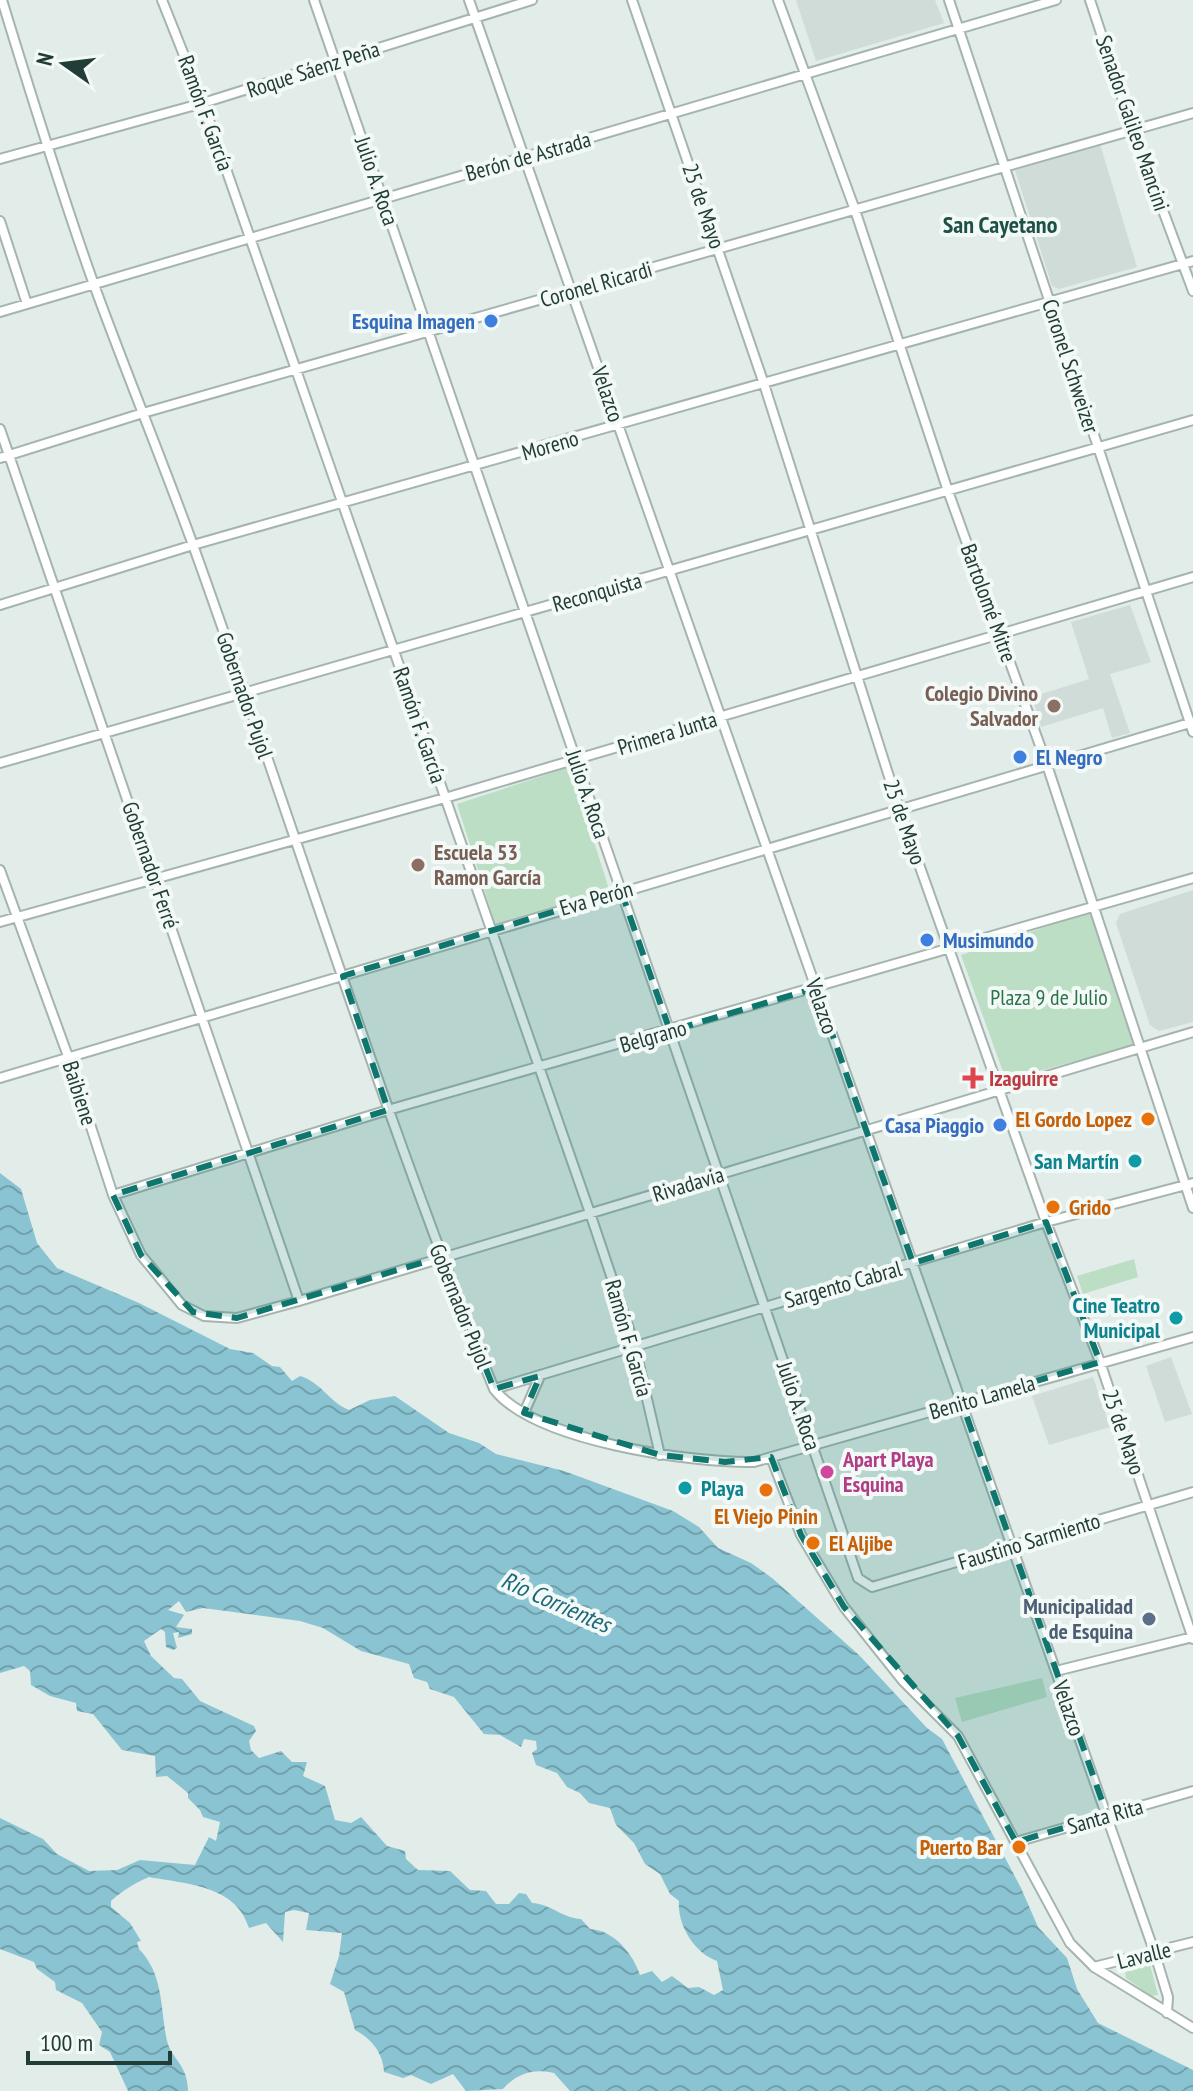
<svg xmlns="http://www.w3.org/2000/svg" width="1193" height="2091" font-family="'PT Sans Narrow',sans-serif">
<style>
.built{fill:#d0dcd7}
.green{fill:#bbdec5}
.water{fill:url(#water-waves);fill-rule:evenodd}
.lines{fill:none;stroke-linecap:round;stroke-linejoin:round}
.street-casing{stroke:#a5b4af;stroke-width:12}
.street{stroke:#fff;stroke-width:8}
.marked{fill:#0f766e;fill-opacity:0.2;stroke:#0f766e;stroke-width:6;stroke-dasharray:16 10;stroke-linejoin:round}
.shop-dot{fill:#3f7fe0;stroke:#f3f9f6;stroke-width:3}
.education-dot{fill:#8d6e63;stroke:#f3f9f6;stroke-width:3}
.health-dot{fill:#e0444e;stroke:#f3f9f6;stroke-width:3}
.food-dot{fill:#e8710a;stroke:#f3f9f6;stroke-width:3}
.culture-dot{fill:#0f9aa8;stroke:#f3f9f6;stroke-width:3}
.hotel-dot{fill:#d1479c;stroke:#f3f9f6;stroke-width:3}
.service-dot{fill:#5c6f8a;stroke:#f3f9f6;stroke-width:3}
.labels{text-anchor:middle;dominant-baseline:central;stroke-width:8;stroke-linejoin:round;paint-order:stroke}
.street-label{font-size:22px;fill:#223d37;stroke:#f3f9f6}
.shop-label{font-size:22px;font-weight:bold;fill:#366cbe;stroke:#f3f9f6;text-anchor:end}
.education-label{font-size:22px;font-weight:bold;fill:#785e54;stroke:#f3f9f6;text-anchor:end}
.park-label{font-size:22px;fill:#2c744a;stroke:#f3f9f6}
.health-label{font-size:22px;font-weight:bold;fill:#be3a42;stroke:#f3f9f6;text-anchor:start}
.food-label{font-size:22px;font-weight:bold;fill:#c56008;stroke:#f3f9f6;text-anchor:end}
.culture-label{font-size:22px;font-weight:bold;fill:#0d838f;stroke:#f3f9f6;text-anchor:end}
.hotel-label{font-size:22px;font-weight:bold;fill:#b23c85;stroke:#f3f9f6;text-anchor:start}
.service-label{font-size:22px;font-weight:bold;fill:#4e5e75;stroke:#f3f9f6;text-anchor:end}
.neighbourhood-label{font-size:24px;font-weight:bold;fill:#1e5045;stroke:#f3f9f6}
.water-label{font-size:24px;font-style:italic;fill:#1c677a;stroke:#f3f9f6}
</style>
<defs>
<pattern id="water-waves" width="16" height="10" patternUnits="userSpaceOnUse" patternTransform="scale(2)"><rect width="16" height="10" fill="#8ac4d2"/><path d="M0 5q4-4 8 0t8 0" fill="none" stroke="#70a0ab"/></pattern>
</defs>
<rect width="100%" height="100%" fill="#e2ece8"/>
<!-- built -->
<path class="built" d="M796 0H935L944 23 816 61Z
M1100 144 1137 267 1059 289 1052 286 1015 170Z
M1130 605 1151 662 1110 674 1130 733 1112 738 1103 708 1041 727 1032 697 1089 679 1071 622Z
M1193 890V1022L1159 1031 1150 1025 1116 923 1120 914Z
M1171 1357 1192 1414 1165 1422 1146 1366Z
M1093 1377 1110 1427 1049 1445 1032 1396Z"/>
<!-- green -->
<path class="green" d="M570 767 609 889 496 926 457 804Z
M1093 911 1135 1045 1006 1080 961 955Z
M1134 1259 1138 1277 1083 1294 1077 1276Z
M1042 1678 1047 1697 962 1722 955 1698Z
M1145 1962 1150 1965 1158 1995 1151 1996 1126 1978 1125 1970Z"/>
<!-- water -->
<path class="water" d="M0 1173 21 1189 37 1243 57 1268 139 1303 230 1349 253 1353 272 1366 280 1367 292 1381 300 1376C321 1382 329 1402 349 1410L370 1400 395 1396 449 1433 479 1443 496 1454 564 1471 673 1511 699 1527 718 1548 751 1563 772 1578 859 1655 927 1728 942 1739 1021 1888 1038 1927 1067 1958 1077 1989 1098 2023 1193 2070V2091H570L554 2073C534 2068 517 2073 503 2089L466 2091 453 2074 431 2084 411 2075 403 2078 384 2072C383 2053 372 2039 355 2030L344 1992 330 1984 339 1956 342 1933 306 1930 309 1913 294 1910 285 1912 283 1942 266 1923 249 1928C236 1885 186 1884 149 1877 135 1883 123 1890 111 1901V1907L130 1923 141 1941 137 1942 139 1949C164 1975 160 2007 167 2041 171 2058 188 2065 188 2091H128L110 2052 99 2045 102 2032 82 2003 56 1990 55 1982 37 1969 34 1962 0 1949V1818L43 1839 57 1854 89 1871 117 1870 140 1860 195 1865 209 1837 216 1841 220 1822 203 1817 200 1810 188 1798V1793L167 1776 156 1777 155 1756 122 1750 93 1714 77 1711 76 1703 50 1696 31 1685 30 1671 24 1666 0 1673ZM179 1601 186 1612 203 1608 300 1621 323 1628 361 1651 409 1664 414 1678 427 1682 430 1689 454 1697 484 1734 500 1735 521 1747 524 1739 536 1741 537 1749 532 1753 536 1765 557 1773 567 1787 580 1793 589 1803 610 1808 616 1825 634 1843 645 1864 660 1874 670 1894 679 1901C677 1924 694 1953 717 1961L723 1990 714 1995 699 1987 688 1988 672 1976 662 1982 652 1971 640 1975C633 1954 614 1930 590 1929L581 1919C562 1918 551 1904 532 1903L526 1894 519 1893 509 1904H496L486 1891 470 1890 450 1871 418 1870 406 1859 405 1851 387 1846 361 1817 351 1823 335 1820 325 1786 303 1776 307 1762H292L281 1751 259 1758 251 1750 249 1741 256 1731 254 1726 200 1701 182 1679 174 1678 151 1656 144 1641 161 1629 165 1632 166 1647 173 1650 177 1648 173 1633 179 1632 178 1638 192 1634V1629L176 1627 184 1615 168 1610Z"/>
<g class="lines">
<defs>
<path id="street" d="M2 0C31 95 60 189 93 282 125 370 161 457 193 545 294 826 382 1112 494 1389 534 1441 690 1463 754 1462L1193 1337
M162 0 203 103 590 1213 635 1347 660 1455
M314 0 858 1578 872 1587 1193 1492
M469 0 1154 1951 1168 1997 1167 2013
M632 0 764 384 899 808 1046 1222 1100 1362 1193 1639
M778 0 855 210 948 491 1047 765 1193 1208
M949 0 1193 732
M1090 0 1133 130 1193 291
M0 159 203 103 532 0
M0 221 27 304
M0 312 1056 0
M0 429 299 1301
M0 458 143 413 1193 113
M0 605 193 545 1193 261
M0 763 1193 420
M0 870 69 1059 113 1195 141 1255 182 1305 204 1316 237 1318 299 1301 1193 1032
M0 922 445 798 1193 577
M0 1078 1193 722
M113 1195 388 1110 1193 878
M494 1389 1046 1222 1193 1183
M524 1413 540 1376
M771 1457 801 1535 844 1607 903 1681 958 1736 1070 1943 1094 1967 1193 2028
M1056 1671 1193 1637
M1016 1842 1193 1791
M1094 1967 1193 1942"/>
</defs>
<!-- street casing -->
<use href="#street" class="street-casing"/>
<!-- street -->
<use href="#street" class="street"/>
</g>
<!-- marked area -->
<path class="marked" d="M621 891 670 1031 816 988 913 1263 1046 1222 1100 1362 962 1403 1107 1815 1016 1842 958 1736 844 1607 801 1535 771 1457 725 1462 660 1455 524 1413 540 1376 494 1389 441 1257 237 1318 193 1312 141 1255 113 1195 388 1110 343 976Z"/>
<!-- markers -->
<g class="shop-dot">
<circle cx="491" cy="321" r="8"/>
<circle cx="1020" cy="757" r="8"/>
<circle cx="927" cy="940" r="8"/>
<circle cx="1000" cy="1125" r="8"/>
</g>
<g class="education-dot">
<circle cx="1054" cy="706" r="8"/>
<circle cx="418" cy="865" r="8"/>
</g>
<path class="health-dot" d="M969 1066h8v8h8v8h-8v8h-8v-8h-8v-8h8z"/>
<g class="food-dot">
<circle cx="1148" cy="1119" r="8"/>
<circle cx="1053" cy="1207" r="8"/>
<circle cx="766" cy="1490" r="8"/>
<circle cx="813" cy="1543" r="8"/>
<circle cx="1019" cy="1847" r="8"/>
</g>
<g class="culture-dot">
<circle cx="1135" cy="1161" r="8"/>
<circle cx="1176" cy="1318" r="8"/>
<circle cx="685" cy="1488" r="8"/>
</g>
<circle class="hotel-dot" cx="827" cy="1472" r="8"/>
<circle class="service-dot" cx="1149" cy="1619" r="8"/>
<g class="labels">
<!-- street labels -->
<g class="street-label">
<text transform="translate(313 69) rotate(-18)">Roque Sáenz Peña</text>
<text transform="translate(206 113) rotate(70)">Ramón F. García</text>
<text transform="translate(1133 123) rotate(71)">Senador Galileo Mancini</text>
<text transform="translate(528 156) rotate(-16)">Berón de Astrada</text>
<text transform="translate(377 181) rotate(71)">Julio A. Roca</text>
<text transform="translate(704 206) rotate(71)">25 de Mayo</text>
<text transform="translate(596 284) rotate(-16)">Coronel Ricardi</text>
<text transform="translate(1071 366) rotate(72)">Coronel Schweizer</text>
<text transform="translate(608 394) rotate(71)">Velazco</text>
<text transform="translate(550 445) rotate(-16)">Moreno</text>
<text transform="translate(597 592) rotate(-16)">Reconquista</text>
<text transform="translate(989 603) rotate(70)">Bartolomé Mitre</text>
<text transform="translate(245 695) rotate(71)">Gobernador Pujol</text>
<text transform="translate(420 725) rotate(71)">Ramón F. García</text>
<text transform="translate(667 733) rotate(-17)">Primera Junta</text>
<text transform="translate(588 794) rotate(71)">Julio A. Roca</text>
<text transform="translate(905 822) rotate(71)">25 de Mayo</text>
<text transform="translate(151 865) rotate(71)">Gobernador Ferré</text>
<text transform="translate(596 898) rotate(-16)">Eva Perón</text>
<text transform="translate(822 1006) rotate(71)">Velazco</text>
<text transform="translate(653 1036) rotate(-16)">Belgrano</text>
<text transform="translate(80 1093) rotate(72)">Baibiene</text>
<text transform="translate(688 1184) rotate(-17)">Rivadavia</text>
<text transform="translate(843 1284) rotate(-16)">Sargento Cabral</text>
<text transform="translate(461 1306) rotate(68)">Gobernador Pujol</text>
<text transform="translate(629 1338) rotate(74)">Ramón F. García</text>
<text transform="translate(982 1397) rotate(-16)">Benito Lamela</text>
<text transform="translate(799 1406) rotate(71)">Julio A. Roca</text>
<text transform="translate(1124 1432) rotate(71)">25 de Mayo</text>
<text transform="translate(1029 1541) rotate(-17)">Faustino Sarmiento</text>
<text transform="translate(1069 1708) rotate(71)">Velazco</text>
<text transform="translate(1105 1816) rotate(-16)">Santa Rita</text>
<text transform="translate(1144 1955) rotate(-14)">Lavalle</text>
</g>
<!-- shop labels -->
<g class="shop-label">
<text x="475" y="321">Esquina Imagen</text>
<text x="1036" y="757" text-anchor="start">El Negro</text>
<text x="943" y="940" text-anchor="start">Musimundo</text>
<text x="984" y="1125">Casa Piaggio</text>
</g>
<!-- education labels -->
<g class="education-label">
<text x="1038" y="693">Colegio Divino<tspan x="1038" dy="25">Salvador</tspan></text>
<text x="434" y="852" text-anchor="start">Escuela 53<tspan x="434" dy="25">Ramon García</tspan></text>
</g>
<!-- park labels -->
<g class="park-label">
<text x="1049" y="997">Plaza 9 de Julio</text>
</g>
<!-- health labels -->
<g class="health-label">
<text x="989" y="1078">Izaguirre</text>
</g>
<!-- food labels -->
<g class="food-label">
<text x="1132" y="1119">El Gordo Lopez</text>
<text x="1069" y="1207" text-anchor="start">Grido</text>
<text x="766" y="1516" text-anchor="middle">El Viejo Pinin</text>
<text x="829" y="1543" text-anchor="start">El Aljibe</text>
<text x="1003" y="1847">Puerto Bar</text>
</g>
<!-- culture labels -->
<g class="culture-label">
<text x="1119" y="1161">San Martín</text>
<text x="1160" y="1305">Cine Teatro<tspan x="1160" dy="25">Municipal</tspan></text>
<text x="701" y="1488" text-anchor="start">Playa</text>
</g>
<!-- hotel labels -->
<g class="hotel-label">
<text x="843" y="1459">Apart Playa<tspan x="843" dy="25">Esquina</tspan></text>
</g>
<!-- service labels -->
<g class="service-label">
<text x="1133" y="1606">Municipalidad<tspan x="1133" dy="25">de Esquina</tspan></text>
</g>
<!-- neighbourhood labels -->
<g class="neighbourhood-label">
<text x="1000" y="224">San Cayetano</text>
</g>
<!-- water labels -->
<g class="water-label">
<text transform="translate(556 1602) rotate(24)">Río Corrientes</text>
</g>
</g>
<!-- north arrow -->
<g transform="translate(64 64) rotate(284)" stroke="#f3f9f6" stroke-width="6" paint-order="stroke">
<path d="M0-6L14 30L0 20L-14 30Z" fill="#223d37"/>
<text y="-12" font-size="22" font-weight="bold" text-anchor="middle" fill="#223d37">N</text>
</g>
<!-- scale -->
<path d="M28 2051v12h142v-12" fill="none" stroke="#223d37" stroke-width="4"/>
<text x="40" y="2051" font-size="24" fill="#223d37" stroke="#f3f9f6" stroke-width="6" paint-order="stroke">100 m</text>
</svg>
